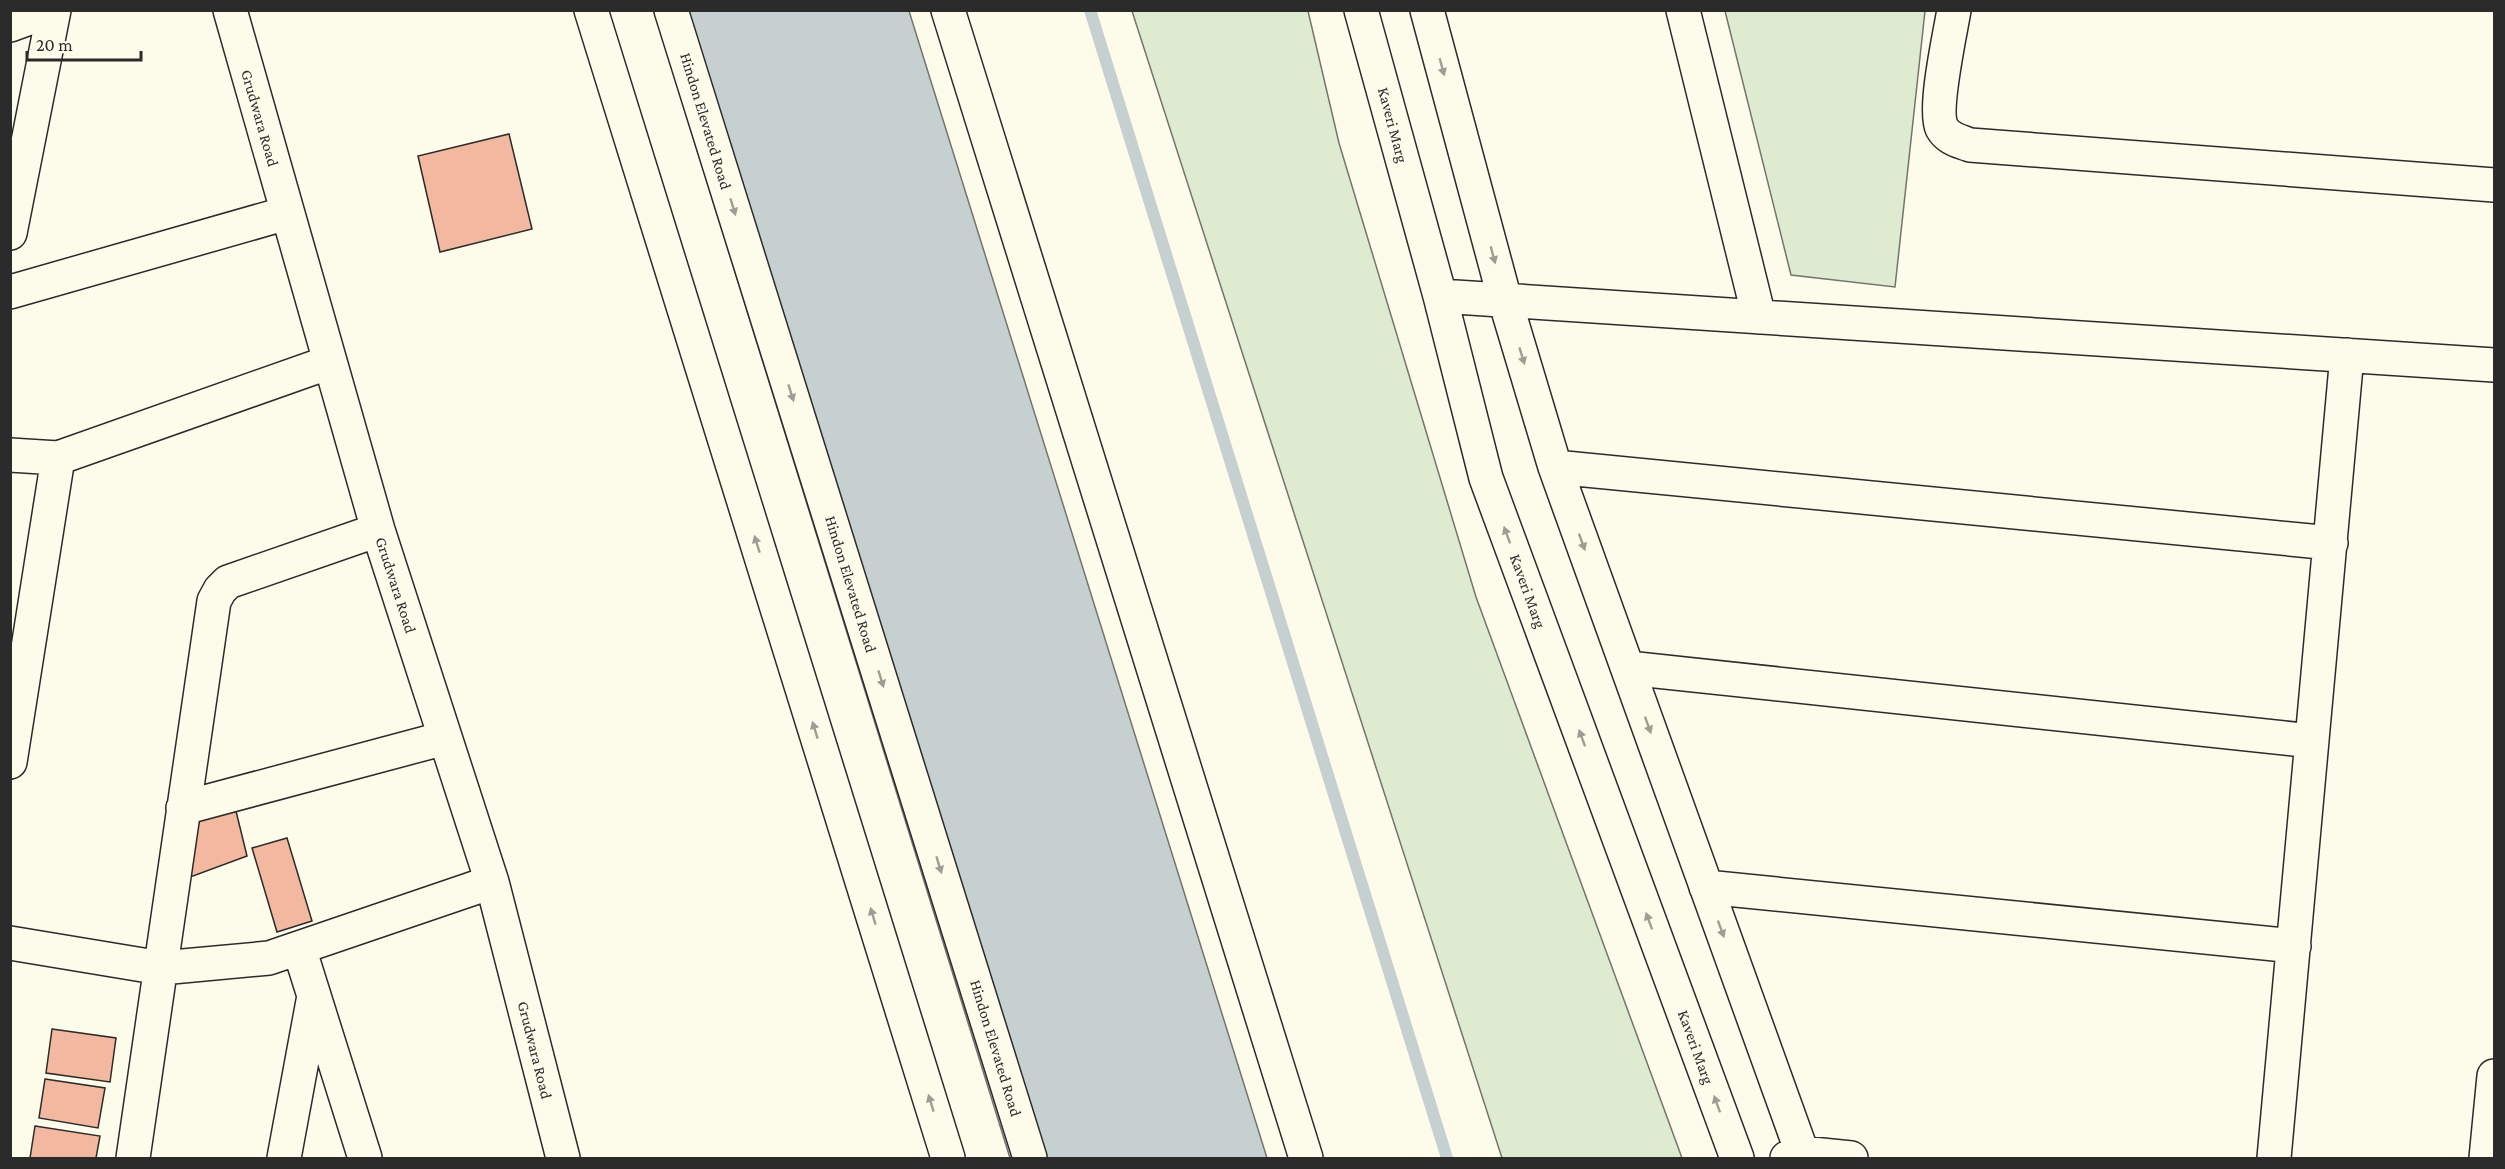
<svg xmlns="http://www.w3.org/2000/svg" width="2505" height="1169" font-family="'Crimson Pro',serif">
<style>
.green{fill:#deebd1;stroke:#74746e;stroke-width:1.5}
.water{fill:#c7d0d0;stroke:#74746e;stroke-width:1.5}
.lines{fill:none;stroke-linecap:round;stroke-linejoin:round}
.stream{stroke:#c7d0d0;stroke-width:12}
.building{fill:#f2b8a0;stroke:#2b2b2b;stroke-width:1.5}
.minor-casing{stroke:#2b2b2b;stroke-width:36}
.highway-casing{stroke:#2b2b2b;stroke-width:36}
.minor{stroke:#fdfbea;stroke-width:33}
.highway{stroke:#fdfbea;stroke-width:33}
.oneway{fill:#9e9d94}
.labels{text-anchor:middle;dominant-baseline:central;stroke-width:4.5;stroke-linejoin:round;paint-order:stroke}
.street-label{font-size:16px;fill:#2b2b2b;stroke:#fdfbea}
</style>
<rect width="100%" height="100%" fill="#fdfbea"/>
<!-- green -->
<path class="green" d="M1132 11H1308L1339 143 1476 597 1682 1158H1502Z
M1725 11H1925L1895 287 1791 275Z"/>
<!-- water -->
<path class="water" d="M654 11H909L1267 1158H1010Z"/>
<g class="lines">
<!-- stream -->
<path class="stream" d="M1090 10 1447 1158"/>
</g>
<!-- building -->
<path class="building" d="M509 134 532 229 440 252 418 156Z
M235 807 247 856 185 879 186 818Z
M287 838 312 921 277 932 252 848Z
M52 1029 116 1038 110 1082 46 1073Z
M45 1079 105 1088 98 1128 39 1118Z
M35 1126 100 1136 96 1158H30Z"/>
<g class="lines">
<defs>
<path id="minor" d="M230 10 378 530 492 882 563 1158
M948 10 1306 1158
M1361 10 1440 296 1486 478 1737 1158
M1427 10 1505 300 1555 467 1804 1158
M1683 10 1759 317
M1954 10C1950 34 1933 110 1942 128 1948 139 1960 141 1970 145L2494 185
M10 25 51 10
M10 233 54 10
M10 292 287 213
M1440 296 2494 365
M10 455 58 458 330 362
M1555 467 2331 543
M1628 668 2312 741
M10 762 58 458
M183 808 445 738
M1706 887 2294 946
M10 943 161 968 269 958 492 882
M299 948 365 1158
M133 1158 214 601 220 590 228 582 378 530
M284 1158 313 1001
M1787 1158 1802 1153 1851 1158
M2274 1158 2347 355
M2486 1158 2494 1076"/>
<path id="highway" d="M591 10 948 1158
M671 10 1030 1158"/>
</defs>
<!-- minor casing -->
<use href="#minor" class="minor-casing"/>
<!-- highway casing -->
<use href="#highway" class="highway-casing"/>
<!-- minor -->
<use href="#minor" class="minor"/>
<!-- highway -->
<use href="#highway" class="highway"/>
</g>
<!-- one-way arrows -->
<defs><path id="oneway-solid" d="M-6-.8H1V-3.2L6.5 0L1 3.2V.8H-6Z" transform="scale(1.5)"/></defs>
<g class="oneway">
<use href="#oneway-solid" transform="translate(1442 67) rotate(75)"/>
<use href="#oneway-solid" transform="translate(733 207) rotate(73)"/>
<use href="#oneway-solid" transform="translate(1493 255) rotate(75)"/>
<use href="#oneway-solid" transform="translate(1522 356) rotate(73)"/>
<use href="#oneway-solid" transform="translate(791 393) rotate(73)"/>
<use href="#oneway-solid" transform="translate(1507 535) rotate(-110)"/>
<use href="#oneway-solid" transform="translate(1582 542) rotate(70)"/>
<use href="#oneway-solid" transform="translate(757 544) rotate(-107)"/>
<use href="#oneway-solid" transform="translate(881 679) rotate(73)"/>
<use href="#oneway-solid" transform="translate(1648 725) rotate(70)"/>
<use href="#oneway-solid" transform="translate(815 730) rotate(-107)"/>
<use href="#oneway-solid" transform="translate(1582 738) rotate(-110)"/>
<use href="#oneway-solid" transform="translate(939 865) rotate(73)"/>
<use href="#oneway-solid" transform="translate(873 916) rotate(-107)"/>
<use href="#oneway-solid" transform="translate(1649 921) rotate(-110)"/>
<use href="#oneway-solid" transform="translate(1721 929) rotate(70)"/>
<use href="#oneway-solid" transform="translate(931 1103) rotate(-107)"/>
<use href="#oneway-solid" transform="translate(1717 1104) rotate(-110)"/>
</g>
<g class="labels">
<!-- street labels -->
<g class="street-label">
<text transform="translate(260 118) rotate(74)">Grudwara Road</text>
<text transform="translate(706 121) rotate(73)">Hindon Elevated Road</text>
<text transform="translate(1393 125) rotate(75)">Kaveri Marg</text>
<text transform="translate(851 584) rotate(73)">Hindon Elevated Road</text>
<text transform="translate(396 585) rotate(72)">Grudwara Road</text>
<text transform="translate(1528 591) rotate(70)">Kaveri Marg</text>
<text transform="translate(1696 1047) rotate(70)">Kaveri Marg</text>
<text transform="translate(996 1048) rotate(73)">Hindon Elevated Road</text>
<text transform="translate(535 1050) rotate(76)">Grudwara Road</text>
</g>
</g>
<!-- border -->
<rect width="2505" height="1169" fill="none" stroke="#2b2b2b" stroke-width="24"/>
<!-- scale -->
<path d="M27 51v9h114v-9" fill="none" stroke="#2b2b2b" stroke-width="3"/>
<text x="36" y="51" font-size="18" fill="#2b2b2b" stroke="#fdfbea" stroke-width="4.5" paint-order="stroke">20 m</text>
</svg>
